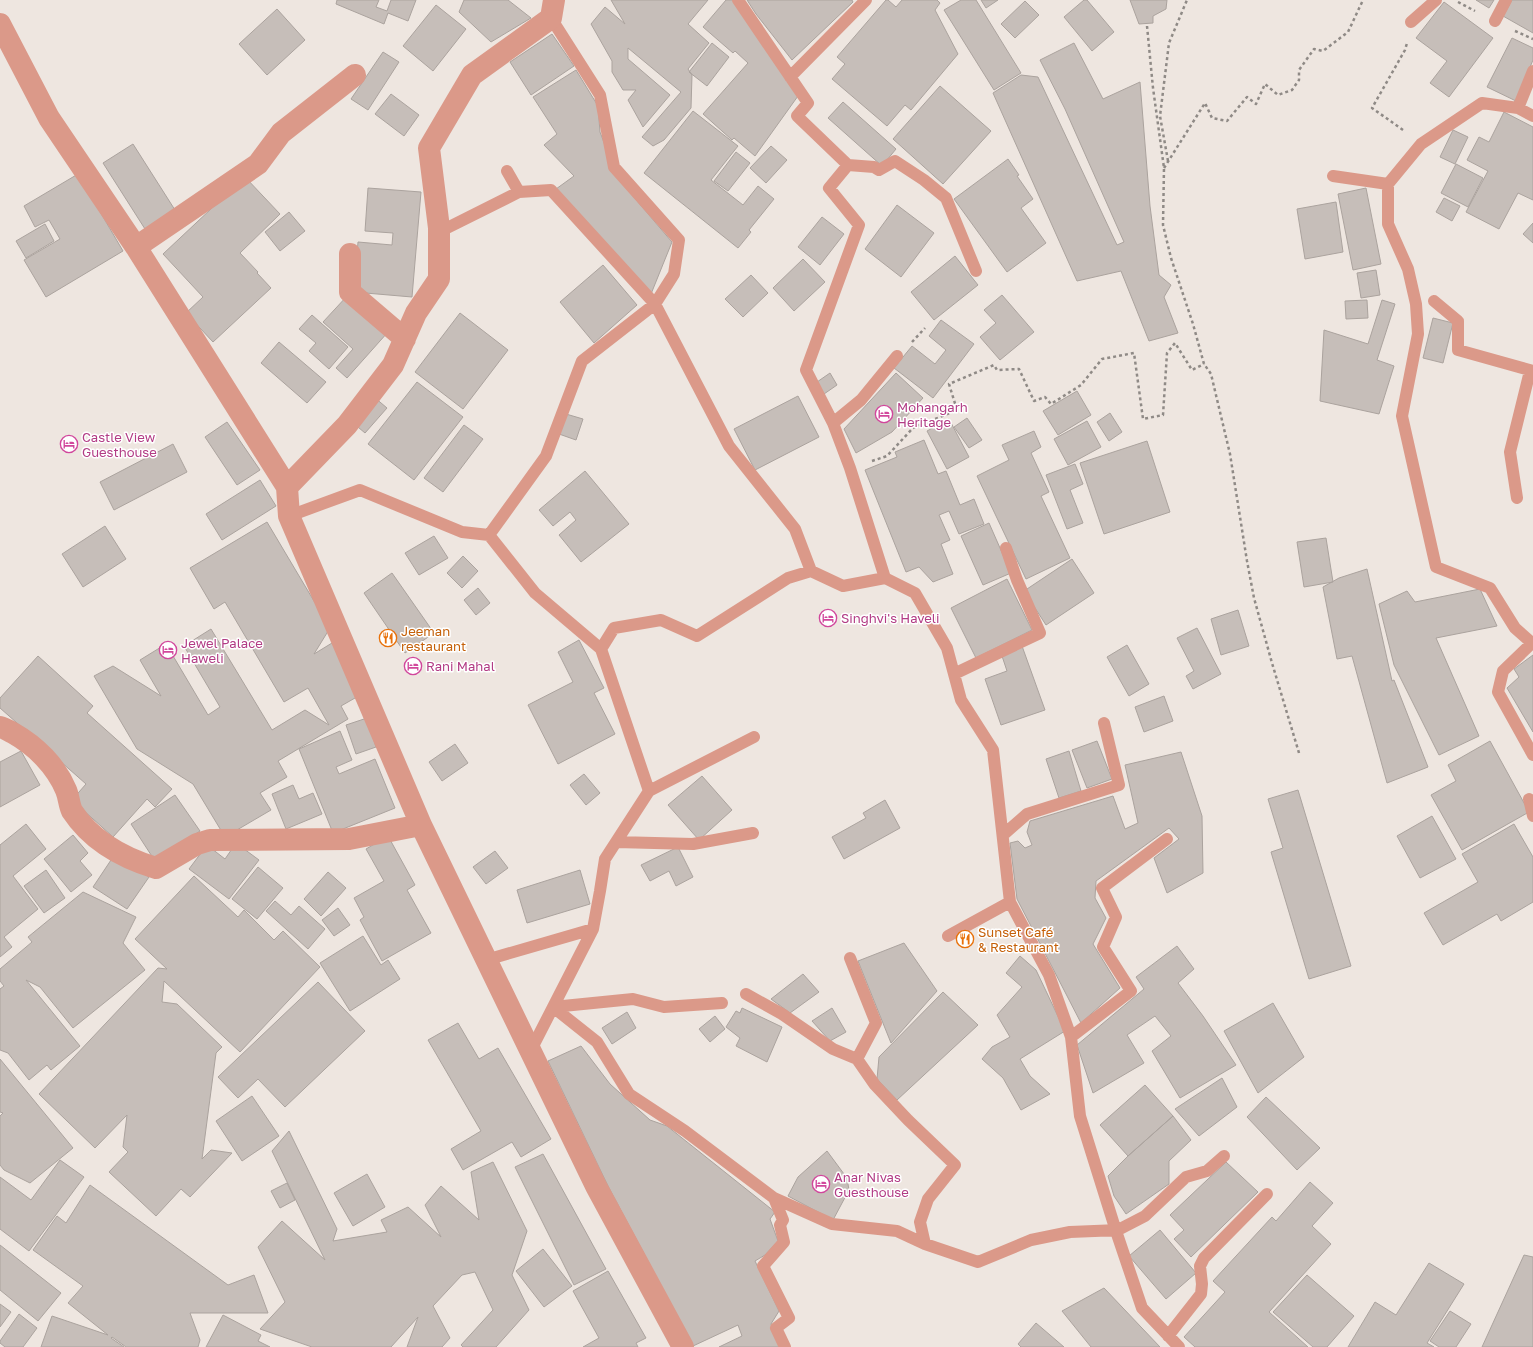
<svg xmlns="http://www.w3.org/2000/svg" width="1533" height="1347" font-family="'Golos Text',sans-serif">
<style>
.building{fill:#c6beb9;stroke:#aba39e}
.lines{fill:none;stroke-linecap:round;stroke-linejoin:round}
.path{stroke:#8f8a86;stroke-width:2.5;stroke-dasharray:3 3;stroke-linecap:butt}
.service{stroke:#db9989;stroke-width:12}
.minor{stroke:#db9989;stroke-width:22}
.labels{text-anchor:middle;dominant-baseline:central;stroke-width:3;stroke-linejoin:round;paint-order:stroke}
.hotel-label{font-size:13px;fill:#b23c85;stroke:#fff;text-anchor:start}
.food-label{font-size:13px;fill:#c56008;stroke:#fff;text-anchor:start}
</style>
<rect width="100%" height="100%" fill="#eee6e0"/>
<!-- building -->
<path class="building" d="M337 0H379L376 7 387 11 391 0H416L408 21 388 13 384 24 336 4Z
M464 0H508L531 18 491 42 459 12Z
M611 0H708L688 24 709 43 688 69 692 75 691 108 664 140 653 146 642 137 681 92 628 48V59L670 95 643 127 628 100 636 90H623L612 72V61L591 24 605 7 625 24Z
M726 0H734L798 96 755 156 734 138 732 140 703 114 748 63 735 51 733 53 703 27Z
M747 0H852L853 2 792 60 756 14Z
M886 0H888L896 7 902 0H937L940 3 935 10 958 54 911 110 905 105 887 126 832 79 845 64 837 57Z
M961 0H976L1021 73 994 90 944 10Z
M981 0H998L986 8Z
M1084 0H1087L1114 32 1092 51 1064 17Z
M1130 0H1167L1166 9 1153 16V23L1139 24Z
M1476 0H1494L1489 8Z
M1512 0H1533V33L1503 16Z
M1025 1 1039 15 1015 38 1001 24Z
M1444 2 1493 38 1449 97 1430 83 1447 61 1416 38Z
M436 5 466 29 433 71 403 46Z
M277 9 305 40 267 75 239 44Z
M552 34 574 66 531 95 510 62Z
M1512 38 1533 48V60L1516 101 1487 87Z
M712 43 729 57 707 86 689 72Z
M1074 43 1103 99 1140 82 1150 206 1159 275 1171 285 1164 297 1178 333 1149 341 1121 271 1077 281 993 93 1021 75 1038 77 1117 245 1124 242 1065 109 1040 60Z
M383 52 399 62 368 110 351 99Z
M576 70 598 106 600 132 608 153 609 168 672 242 651 294 556 189 574 176 544 145 557 134 533 97Z
M940 86 991 131 943 184 893 139Z
M391 94 419 115 404 136 375 114Z
M843 102 896 149 882 166 828 118Z
M693 111 738 146 711 180 743 205 758 186 774 199 749 230 751 232 738 248 644 173Z
M1504 112 1533 127V200L1518 193 1499 229 1466 212 1488 171 1467 160 1479 137 1489 142Z
M1453 130 1468 137 1455 164 1440 157Z
M133 144 175 210 145 229 103 163Z
M771 146 787 160 766 183 750 168Z
M736 152 750 163 728 191 714 181Z
M1008 159 1019 175 1017 176 1033 199 1021 208 1046 243 1007 272 954 199Z
M1456 164 1483 178 1468 207 1441 193Z
M78 174 123 251 46 297 24 260 60 239 49 220 35 227 24 206Z
M245 177 280 214 240 253 258 272 257 273 271 288 213 342 186 313 203 297 163 254Z
M368 188 421 192 412 297 354 292 358 242 392 245 393 233 365 231Z
M1366 188 1381 264 1353 270 1338 194Z
M1444 198 1460 206 1452 221 1436 212Z
M1336 202 1343 252 1305 259 1297 209Z
M897 205 934 233 901 277 865 249Z
M289 212 305 231 280 251 265 232Z
M822 217 844 234 820 265 798 247Z
M1533 223V243L1523 234Z
M45 224 54 241 26 258 16 241Z
M955 256 978 285 934 320 911 292Z
M803 259 825 282 794 311 773 288Z
M603 265 637 305 594 343 560 302Z
M1376 270 1380 295 1361 298 1357 273Z
M751 275 768 293 743 317 725 299Z
M348 295 388 332 347 378 336 368 353 349 323 322Z
M1002 295 1034 332 1000 360 980 337 996 323 984 310Z
M1367 300 1368 318 1346 319 1345 301Z
M1382 300 1395 304 1377 360 1394 366 1379 414 1320 401 1324 330 1368 344Z
M460 313 508 350 463 409 415 372Z
M312 315 348 347 329 369 309 351 316 343 299 329Z
M1433 318 1453 323 1443 363 1423 358Z
M941 320 974 344 933 398 894 368 912 346 935 364 946 350 929 336Z
M279 342 326 382 307 403 261 363Z
M830 373 837 385 824 394 817 382Z
M896 373 923 398 892 432 856 453 844 429Z
M417 382 463 417 414 480 368 444Z
M1077 391 1091 415 1058 435 1043 411Z
M798 396 819 437 755 470 734 429Z
M374 397 387 408 365 433 352 422Z
M1110 413 1122 432 1109 441 1097 422Z
M566 414 583 419 576 440 559 434Z
M967 418 982 440 969 448 954 427Z
M949 419 969 457 947 469 927 431Z
M1087 421 1101 447 1068 465 1054 439Z
M227 422 260 470 237 485 205 437Z
M464 425 483 439 443 492 424 478Z
M1034 431 1041 447 1031 453 1049 492 1041 496 1070 558 1026 579 977 476 1009 460 1002 445Z
M924 440 938 474 946 471 960 505 974 499 984 524 959 534 949 511 939 515 950 540 941 544 953 574 933 582 919 567 906 572 865 470 897 457 895 452Z
M1147 441 1170 512 1104 534 1080 463Z
M173 444 187 472 114 510 100 482Z
M1075 464 1083 484 1070 490 1083 523 1067 529 1046 475Z
M585 471 629 524 581 562 559 535 576 520 570 512 553 526 539 510Z
M260 480 276 506 222 540 206 514Z
M267 522 330 628 314 654 332 643 362 694 341 706 348 719 278 761 287 777 260 793 271 810 225 837 193 784 137 749 94 676 113 666 161 696 140 660 166 644 208 715 220 707 184 646 211 629 272 730 305 710 329 725 308 688 284 702 225 602 214 609 190 568Z
M989 523 1011 573 983 585 961 536Z
M105 526 126 559 83 587 62 554Z
M434 536 448 558 419 575 405 553Z
M1326 538 1333 582 1304 587 1297 542Z
M463 556 478 571 462 588 447 573Z
M1072 559 1094 593 1046 625 1024 591Z
M1367 569 1392 681 1394 680 1428 767 1387 783 1352 656 1337 659 1323 587 1339 578Z
M392 573 434 633 405 653 364 593Z
M1007 579 1032 630 976 658 951 608Z
M478 588 490 603 476 615 464 600Z
M1480 589 1497 626 1436 638 1479 736 1439 755 1394 665 1379 604 1407 591 1415 602Z
M1238 610 1249 646 1221 655 1211 619Z
M1197 628 1221 674 1193 689 1186 676 1194 671 1177 638Z
M579 640 604 688 594 693 615 734 558 764 528 705 573 682 558 652Z
M1127 645 1149 684 1129 696 1107 657Z
M1022 646 1045 710 1001 725 985 679 1007 671 1001 653Z
M1533 655V732L1507 688 1519 677 1514 669Z
M38 656 93 706 87 713 172 789 155 807 147 799 113 837 72 800 86 784 0 708V698Z
M1164 696 1173 721 1144 732 1135 707Z
M367 718 376 747 356 754 346 725Z
M340 731 352 760 336 767 339 774 375 759 395 808 333 833 299 749Z
M1097 741 1112 779 1087 788 1072 750Z
M1490 741 1529 812 1462 850 1431 795 1456 781 1448 765Z
M455 744 468 763 442 781 429 762Z
M21 751 40 785 0 807V762Z
M1069 751 1081 791 1059 798 1046 759Z
M1181 752 1202 816 1203 873 1167 893 1154 858 1179 839 1169 828 1096 881 1095 898 1106 918 1093 944 1120 988 1081 1023 1017 899 1010 843 1018 841 1025 848 1032 845 1027 832 1030 821 1113 796 1125 829 1138 823 1125 765Z
M584 774 600 793 586 805 570 785Z
M702 776 732 810 699 840 668 805Z
M293 785 299 799 313 793 322 814 286 829 272 794Z
M1298 790 1351 966 1309 979 1271 852 1283 848 1268 799Z
M175 795 200 831 155 861 131 824Z
M885 800 900 828 844 859 832 837 866 818 863 813Z
M1432 816 1456 859 1420 878 1397 836Z
M26 824 46 849 13 876 38 909 4 937 12 947 0 957V845Z
M1514 824 1533 857V902L1501 921 1497 914 1443 945 1424 913 1478 882 1462 854Z
M73 835 88 853 80 861 92 875 71 892 44 859Z
M388 836 415 885 407 890 431 933 382 961 360 920 364 917 354 898 384 881 366 849Z
M236 843 259 860 229 899 189 869 207 845 225 859Z
M678 847 693 877 676 886 669 871 650 881 641 865Z
M495 851 508 868 486 884 473 867Z
M115 854 149 877 127 909 93 887Z
M258 867 283 888 257 919 232 899Z
M46 870 65 898 44 913 24 886Z
M580 870 590 904 527 923 517 890Z
M328 872 346 888 321 916 304 899Z
M194 876 238 917 244 910 274 940 283 931 320 967 240 1052 164 981 162 1002 177 1004 222 1047 216 1053 202 1159 211 1150 232 1153 190 1197 181 1189 156 1216 109 1172 128 1152 123 1147 127 1115 95 1148 39 1094 158 968 167 969 135 939Z
M83 892 136 917 123 943 145 970 73 1028 40 987 26 980 80 1046 51 1070 47 1065 29 1080 8 1053 0 1050V989L4 986 0 981V969L32 942 28 937Z
M275 901 291 915 299 906 325 929 308 949 266 911Z
M338 908 350 925 334 936 322 920Z
M363 936 381 965 388 960 400 979 350 1011 320 963Z
M904 943 937 991 891 1043 858 961Z
M1177 946 1194 969 1178 983 1203 1016 1236 1065 1180 1098 1152 1051 1171 1036 1155 1016 1127 1035 1144 1063 1093 1093 1077 1045 1144 989 1136 977Z
M1020 956 1036 970 1065 1031 1020 1059 1030 1076 1050 1094 1021 1110 1003 1078 982 1059 992 1047 1010 1037 997 1015 1022 987 1006 973Z
M803 974 819 992 790 1013 771 999Z
M318 982 365 1031 285 1107 258 1079 238 1098 218 1077Z
M943 992 978 1025 897 1100 877 1079 879 1057Z
M1273 1003 1304 1057 1258 1093 1224 1031Z
M742 1008 782 1027 767 1062 736 1046 740 1038 726 1027 736 1011 740 1013Z
M832 1008 846 1032 830 1041 812 1021Z
M627 1012 636 1028 612 1044 602 1028Z
M715 1016 725 1029 710 1042 699 1029Z
M458 1023 479 1059 498 1048 551 1139 521 1157 512 1142 463 1170 451 1149 481 1131 428 1040Z
M581 1046 610 1084 650 1120 667 1126 775 1212 770 1219 778 1241 765 1255 755 1261 779 1311 771 1324 780 1347H719L742 1336 738 1325 693 1346 608 1186 548 1061Z
M0 1059 73 1148 30 1183 4 1170 0 1165V1116L3 1113 0 1112Z
M1222 1078 1237 1107 1199 1136 1175 1109Z
M1145 1085 1173 1116 1128 1156 1100 1125Z
M252 1096 279 1136 242 1161 216 1121Z
M1266 1097 1320 1148 1297 1170 1247 1117Z
M1173 1116 1191 1140 1169 1161V1184L1126 1214 1114 1196 1108 1176 1128 1156Z
M289 1131 337 1229 333 1241 387 1232 381 1220 408 1207 441 1237 425 1205 441 1186 479 1220 471 1172 493 1162 527 1231 512 1275 529 1310 496 1347H463L461 1345 493 1310 475 1272 462 1275 433 1306 450 1338 442 1347H407L418 1317 391 1347H312L260 1329 285 1302 258 1247 282 1221 325 1260 272 1151Z
M827 1151 847 1178 849 1190 833 1220 788 1196 798 1177Z
M543 1154 606 1269 574 1285 515 1167Z
M60 1160 84 1177 29 1251 0 1229V1177L31 1200Z
M1226 1162 1258 1192 1191 1257 1174 1239 1184 1230 1170 1215Z
M367 1174 385 1207 353 1226 334 1193Z
M1310 1182 1333 1203 1312 1226 1331 1244 1269 1312 1308 1347H1195L1184 1337 1225 1292 1213 1281 1272 1217 1276 1221Z
M287 1183 295 1200 280 1208 271 1191Z
M90 1185 228 1285 254 1275 268 1313H190L200 1340 198 1347H126L112 1337 111 1338 124 1347H41L52 1316 108 1335 68 1303 83 1286 33 1250 57 1216 66 1223Z
M1160 1230 1196 1273 1166 1299 1129 1256Z
M0 1245 61 1293 38 1321 0 1290Z
M543 1249 572 1286 544 1307 516 1271Z
M1524 1255 1533 1257V1347H1482Z
M1429 1263 1464 1284 1427 1343 1434 1347H1348L1375 1302 1396 1315Z
M608 1271 646 1338 636 1343 638 1347H583L599 1338 573 1291Z
M1307 1275 1354 1316 1327 1347H1313L1273 1312Z
M1104 1288 1160 1347H1091L1062 1311Z
M0 1304 11 1312 0 1327Z
M1450 1311 1471 1324 1456 1347H1439L1430 1341Z
M19 1314 37 1328 23 1347H5L0 1343V1341Z
M223 1315 261 1335 258 1341 270 1347H206Z
M1036 1323 1064 1347H1021L1018 1344Z"/>
<g class="lines">
<!-- path -->
<path class="path" d="M1458 2 1475 11
M1147 26 1153 88 1164 168 1163 225 1171 258 1193 324 1204 364 1211 374 1230 454 1247 561 1254 598 1272 663 1299 753
M1515 31 1533 39
M1403 130 1372 108 1405 50 1407 43
M1168 161 1160 116 1169 43 1187 0
M1164 168 1205 103 1212 118 1227 121 1247 97 1256 104 1265 84 1278 95 1292 90 1299 80V70L1314 49 1323 51 1348 32 1363 0
M912 342 925 328
M872 461 887 456 913 428 957 410 949 384 994 365 997 370 1019 369 1034 401 1045 397 1051 404 1081 385 1102 359 1134 353 1143 419 1163 415 1167 353 1175 343 1192 370 1204 364"/>
<!-- service -->
<path class="service" d="M738 0 808 103 797 116 848 165 829 188 859 225 806 370 833 423 850 468 885 578
M1495 21 1506 0
M1411 22 1436 0
M790 77 866 0
M1518 108 1533 116
M848 165 874 167 879 170 895 161 924 180 946 198 976 271
M507 171 519 192
M1333 176 1388 184 1421 144 1482 103 1518 108 1533 71
M1388 184V224L1408 269 1416 304 1418 334 1402 416 1436 567 1490 588 1515 628 1533 644
M439 232 519 192 551 190 655 304 729 446 795 529 811 571
M1434 301 1458 321V350L1533 371
M833 423 861 400 897 356
M1517 498 1510 452 1530 371
M289 516 360 490 462 532 489 535 535 593 601 649 649 791 605 859 600 891 593 929 530 1052
M489 535 546 456 582 361 655 304 674 274 679 240 614 167 600 95 551 18
M1532 643 1503 671 1498 692 1533 755
M601 649 614 628 661 620 697 636 788 578 811 571 843 586 885 578 915 593 947 648 961 700 993 750 1010 902 1049 975 1071 1037 1080 1116 1116 1231 1142 1308 1179 1347
M954 674 1040 633 1017 580 1006 548
M649 791 754 737
M1529 799 1533 816
M1003 835 1027 814 1119 785 1104 723
M616 842 693 844 753 833
M948 936 1010 902
M850 958 876 1023 857 1059
M486 960 593 929
M746 994 782 1014 833 1049 857 1059 875 1085 908 1120 955 1165 928 1199 920 1222 925 1244
M553 1007 597 1042 629 1094 685 1131 774 1198 832 1224 897 1231 925 1244 978 1262 1031 1240 1070 1232 1119 1230
M553 1007 633 999 664 1007 722 1003
M1071 1037 1131 991 1103 947 1116 917 1102 888 1167 839
M774 1198 783 1220 780 1225 784 1242 763 1266 789 1318 776 1328 785 1347
M1116 1231 1145 1216 1186 1177 1207 1171 1224 1156
M1168 1336 1201 1294 1202 1284 1200 1266 1204 1258 1267 1194"/>
<!-- minor -->
<path class="minor" d="M0 24 49 118 136 247 287 487 289 516 421 825 596 1186 683 1347
M136 247 258 164 281 133 355 75
M350 254V292L405 339
M287 487 347 425 393 365 416 313 439 279V228L429 148 472 75 551 18 554 0
M0 727C5 728 9 731 13 733 36 746 56 766 66 790 69 797 69 805 72 811 91 840 123 858 156 868L197 844 210 840 349 839 421 825"/>
</g>
<!-- icons -->
<defs>
<symbol id="hotel-ring" viewBox="-11 -11 22 22"><circle r="9.5" fill="#fff" stroke="#d1479c" stroke-width="1.5"/><path d="M-6-4.5h1.5V1H6V5H4.5V3h-9V5H-6ZM-4 0a1.8 1.8 0 1 1 3.6 0ZM.5 0V-2.5h3Q6-2.5 6 0Z" fill="#d1479c"/></symbol>
<symbol id="restaurant-ring" viewBox="-11 -11 22 22"><circle r="9.5" fill="#fff" stroke="#e8710a" stroke-width="1.5"/><path d="M-5-6h1v4h1v-4h1v4h1v-4h1v5L-1.5 .5V6h-2V.5L-5-1ZM5-6V6H3V1.5H1.5Q1.5-4 5-6Z" fill="#e8710a"/></symbol>
</defs>
<g fill-rule="evenodd">
<use href="#hotel-ring" x="874" y="404" width="20" height="20"/>
<use href="#hotel-ring" x="59" y="434" width="20" height="20"/>
<use href="#hotel-ring" x="818" y="608" width="20" height="20"/>
<use href="#restaurant-ring" x="378" y="628" width="20" height="20"/>
<use href="#hotel-ring" x="158" y="640" width="20" height="20"/>
<use href="#hotel-ring" x="403" y="656" width="20" height="20"/>
<use href="#restaurant-ring" x="955" y="929" width="20" height="20"/>
<use href="#hotel-ring" x="811" y="1174" width="20" height="20"/>
</g>
<g class="labels">
<!-- hotel labels -->
<g class="hotel-label">
<text x="897" y="407">Mohangarh<tspan x="897" dy="15">Heritage</tspan></text>
<text x="82" y="437">Castle View<tspan x="82" dy="15">Guesthouse</tspan></text>
<text x="841" y="618">Singhvi's Haveli</text>
<text x="181" y="643">Jewel Palace<tspan x="181" dy="15">Haweli</tspan></text>
<text x="426" y="666">Rani Mahal</text>
<text x="834" y="1177">Anar Nivas<tspan x="834" dy="15">Guesthouse</tspan></text>
</g>
<!-- food labels -->
<g class="food-label">
<text x="401" y="631">Jeeman<tspan x="401" dy="15">restaurant</tspan></text>
<text x="978" y="932">Sunset Café<tspan x="978" dy="15">&amp; Restaurant</tspan></text>
</g>
</g>
</svg>
